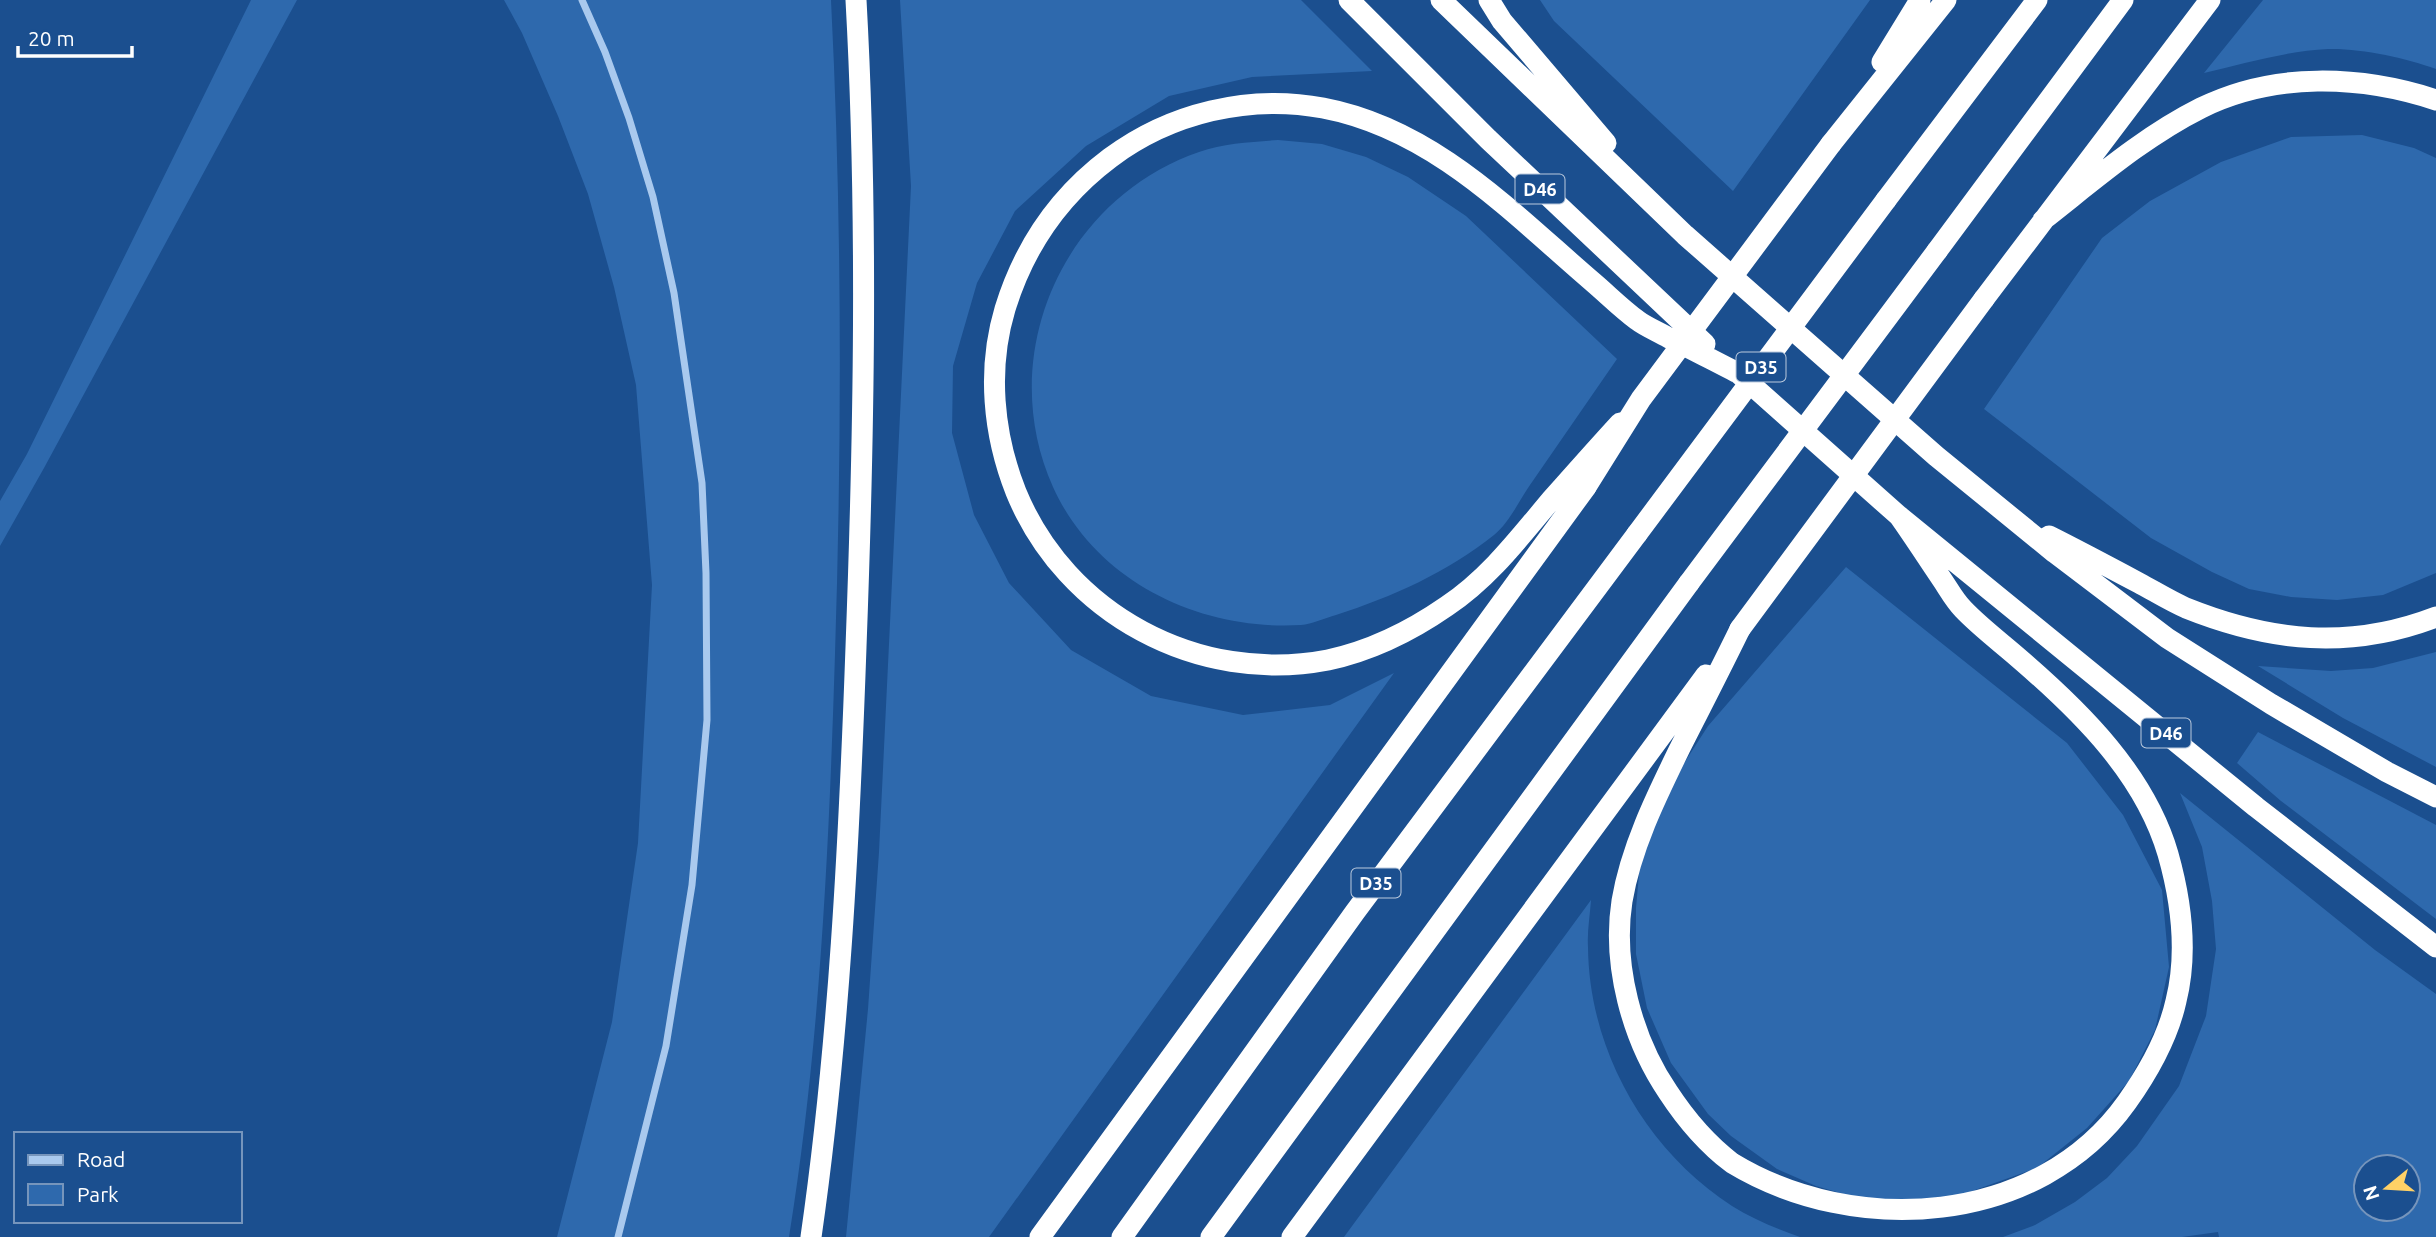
<svg xmlns="http://www.w3.org/2000/svg" width="2436" height="1237" font-family="Ubuntu,sans-serif">
<style>
.green{fill:#2e69ad;fill-rule:evenodd}
.lines{fill:none;stroke-linecap:round;stroke-linejoin:round}
.minor{stroke:#a9c9ee;stroke-width:7}
.motorway{stroke:#fff;stroke-width:21}
.motorway-bridge{stroke:#fff;stroke-width:21}
.labels{text-anchor:middle;dominant-baseline:central;stroke-width:6;stroke-linejoin:round;paint-order:stroke}
.shield{fill:#1b4f8f;stroke:#bbcadd;stroke-width:2}
.shield-label{font-size:18px;font-weight:bold;fill:#fff}
</style>
<rect width="100%" height="100%" fill="#1b4f8f"/>
<!-- green -->
<path class="green" d="M251 0H297L44 468 0 546V501L27 454Z
M504 0H831C842 218 842 436 835 654 829 848 820 1045 789 1237H557L612 1022 638 843 652 585 636 385 614 287 588 194 558 116 522 33Z
M900 0H1301L1372 71 1252 77 1169 96 1086 146 1015 211 977 283 953 366 952 433 974 515 1009 583 1071 650 1151 696 1243 715 1330 705 1394 673 989 1237H846L868 1009 879 852 911 186Z
M1540 0H1870L1733 191 1554 21Z
M2263 0H2436V69C2406 58 2360 48 2328 49 2287 51 2245 63 2204 73Z
M2362 135 2414 148 2436 158V573L2383 595 2337 600 2291 597 2249 589 2212 572 2151 538 1984 409 2102 238 2150 201 2221 162 2291 137Z
M1278 140 1322 144 1366 157 1408 177 1466 216 1617 359C1588 401 1559 443 1530 485 1519 501 1509 523 1494 535 1448 572 1392 597 1336 615 1325 618 1312 624 1301 625 1200 631 1096 582 1053 487 994 355 1063 199 1199 152 1224 143 1252 142 1278 140Z
M1846 567 2067 743 2123 815 2162 890 2169 967 2155 1030 2129 1081 2087 1128 2037 1168 1961 1195 1912 1203 1854 1197 1816 1186 1777 1169 1731 1136 1708 1114 1671 1063 1647 1008 1636 954V908L1640 863 1670 785 1708 726Z
M2436 652V767L2343 718 2258 666 2331 671 2373 668Z
M2258 732 2436 825V919L2281 801 2237 763Z
M2180 793 2375 950 2436 994V1237H2219L2218 1232 2182 1237H2003L2035 1225 2075 1202 2107 1178 2137 1146 2179 1086 2206 1016 2216 949 2212 901 2202 847ZM2408 1167V1209H2366V1167Z
M1591 900C1590 915 1587 932 1588 947 1589 1051 1646 1150 1732 1206 1753 1219 1777 1229 1800 1237H1344Z"/>
<g class="lines">
<!-- minor -->
<path class="minor" d="M582 0 605 52 629 118 653 197 674 293 702 483 706 573 707 720 692 885 666 1046 618 1237"/>
<!-- motorway -->
<path class="motorway" d="M1349 0 1488 139 1705 344
M1441 0 1685 235 1936 456 2055 553 2167 638 2271 704 2387 772 2436 797
M1489 0 1502 21 1606 143
M1882 62 1920 0
M1831 144 1946 0
M1886 200 2037 0
M2043 220C2093 181 2143 137 2201 108 2274 72 2360 75 2436 100
M1937 251 2123 0
M1984 299 2210 0
M1737 372 1899 516 2256 807 2436 947
M1620 423C1597 448 1574 474 1551 500 1519 538 1489 578 1447 606 1411 631 1370 651 1328 660 1198 685 1066 614 1016 492 993 434 987 369 1005 309 1024 247 1058 197 1110 158 1170 113 1249 94 1323 108 1434 129 1512 213 1594 283 1608 295 1622 309 1637 320 1646 327 1659 332 1669 338 1692 349 1714 361 1736 372
M2049 536C2079 551 2109 567 2139 583 2154 591 2170 601 2186 608 2271 642 2350 650 2436 617
M1740 629C1721 668 1701 707 1681 746 1657 795 1631 847 1622 901 1612 965 1632 1039 1668 1092 1685 1118 1707 1144 1732 1163 1854 1237 2038 1227 2127 1102 2149 1071 2168 1037 2176 1001 2188 953 2181 900 2168 854 2145 775 2082 713 2022 661 2003 644 1981 628 1963 609 1955 601 1949 590 1943 581 1928 559 1914 537 1899 516
M811 1237C839 1042 849 845 856 647 864 432 868 216 856 0
M1040 1237 1586 487
M1122 1237 1355 912 1637 534
M1211 1237 1689 583
M1292 1237 1706 675"/>
<!-- motorway-bridge -->
<path class="motorway-bridge" d="M1586 487 1641 399 1831 144
M1637 534 1886 200
M1689 583 1937 251
M1740 629 1984 299"/>
</g>
<g class="labels">
<!-- shield labels -->
<g class="shield">
<rect x="1515.5" y="174.5" width="49" height="29" rx="5"/>
<rect x="1736.5" y="352.5" width="49" height="29" rx="5"/>
<rect x="2141.5" y="718.5" width="49" height="29" rx="5"/>
<rect x="1351.5" y="868.5" width="49" height="29" rx="5"/>
</g>
<g class="shield-label">
<text x="1540" y="189">D46</text>
<text x="1761" y="367">D35</text>
<text x="2166" y="733">D46</text>
<text x="1376" y="883">D35</text>
</g>
</g>
<!-- legend -->
<rect x="14" y="1132" width="228" height="91" fill="#1b4f8f" stroke="#7695bc" stroke-width="2"/>
<rect x="28" y="1155" width="35" height="10" fill="#a9c9ee" stroke="#7695bc" stroke-width="2"/>
<text x="77" y="1167" font-size="21" fill="#ffffff">Road</text>
<rect x="28" y="1184" width="35" height="21" fill="#2e69ad" stroke="#7695bc" stroke-width="2"/>
<text x="77" y="1202" font-size="21" fill="#ffffff">Park</text>
<!-- north arrow -->
<g transform="translate(2387 1188) rotate(252)"><circle r="33" fill="#1b4f8f" stroke="#7695bc" stroke-width="2"/>
<path d="M0-5L12 26L0 18L-12 26Z" fill="#ffd166"/>
<text y="-10" font-size="19" font-weight="bold" text-anchor="middle" fill="#ffffff">N</text>
</g>
<!-- scale -->
<path d="M18 46v10h114v-10" fill="none" stroke="#ffffff" stroke-width="3.5"/>
<text x="28" y="46" font-size="21" fill="#ffffff" stroke="#1b4f8f" stroke-width="5" paint-order="stroke">20 m</text>
</svg>
